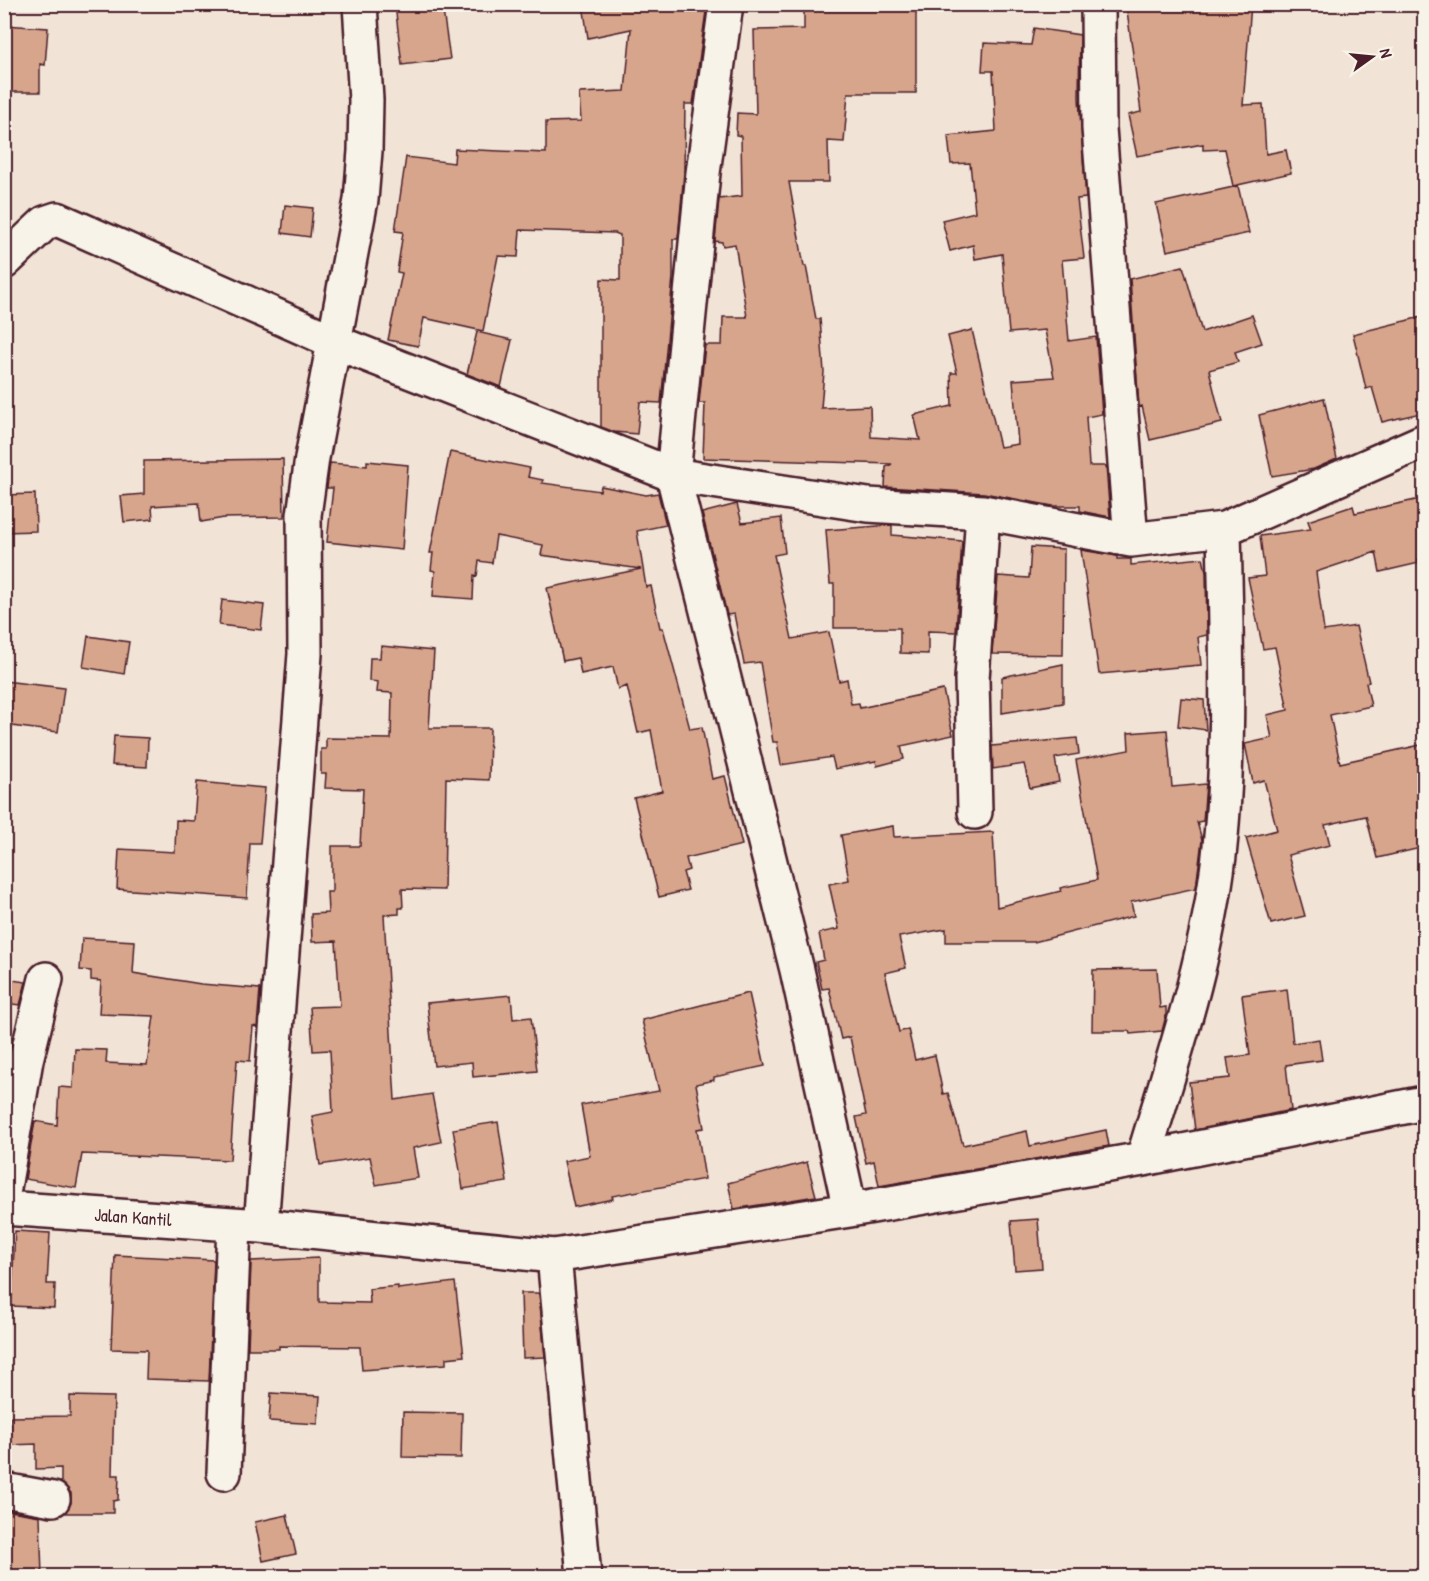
<svg xmlns="http://www.w3.org/2000/svg" width="1429" height="1581" font-family="'Patrick Hand',sans-serif">
<style>
.building{fill:#d7a58b;stroke:#4a1f2b;stroke-width:1.5}
.lines{fill:none;stroke-linecap:round;stroke-linejoin:round}
.minor-casing{stroke:#4a1f2b;stroke-width:38}
.minor{stroke:#f7f3e8;stroke-width:33}
.labels{text-anchor:middle;dominant-baseline:central;stroke-width:6;stroke-linejoin:round;paint-order:stroke}
.street-label{font-size:18px;fill:#4a1f2b;stroke:#f7f3e8}
</style>
<rect width="100%" height="100%" fill="#f1e3d5"/>
<filter id="ink" filterUnits="userSpaceOnUse"><feTurbulence type="fractalNoise" baseFrequency=".0167" numOctaves="2"/><feDisplacementMap in="SourceGraphic" scale="12" xChannelSelector="R" yChannelSelector="G"/><feConvolveMatrix kernelMatrix="1 2 1 2 8 2 1 2 1" color-interpolation-filters="sRGB"/></filter>
<g filter="url(#ink)">
<!-- building -->
<path class="building" d="M395 4H442L450 59 402 65Z
M583 4H707L693 104H685L684 172 678 239H673V277L661 403 640 402 637 434 614 432 601 427V279L620 280V235L615 233 520 230 518 257 498 256 483 331 424 318 418 346 388 340 402 273 397 272 403 232 395 231 406 157 454 163 455 149 546 153V122L581 121 579 93 625 91 631 29 588 38Z
M916 4V93H848L844 142 828 141 829 182H789L804 266H806L816 319H820L824 372 821 408 870 406 871 437 920 440 914 415 952 406 951 373H957L948 336 972 330 1000 447 1018 444 1013 380 1054 377 1045 330 1009 333 1002 254 975 259 973 245 950 251 942 220 975 212 970 163 951 164 948 136 996 131 993 71H982L984 43 1031 45 1034 28 1080 35 1079 98 1086 198 1077 199 1084 258 1062 260 1069 341 1096 337 1102 414 1086 417 1089 466H1106L1110 517 1080 511V506H1053L984 493 885 487 886 467 892 464 703 458 705 403H699L705 345H722L723 317H747L735 244 723 246 722 242 715 241 719 199 742 196 741 136 736 135 737 113 756 114 754 30 804 29V5Z
M1126 4H1251L1243 105 1263 104 1266 154 1286 150 1291 173 1233 186 1225 149 1203 150V144L1137 156 1128 115 1141 112Z
M4 25 48 28 45 65 40 64V92H5Z
M1238 186 1249 233 1167 251 1156 204Z
M285 205 313 208 310 237 282 233Z
M1183 266 1202 332 1252 315 1262 343 1235 352 1238 362 1209 370 1222 423 1150 440 1142 406 1139 407 1130 279Z
M1425 316V412L1382 422 1372 387 1366 389 1353 334Z
M477 332 512 340 501 387 467 374Z
M1324 398 1337 459 1314 469 1272 476 1259 415Z
M450 452 530 468 528 477 543 480 542 483 600 491 601 486 646 495 658 493 666 525 637 531 646 587 651 586 660 628H663L690 729 702 727 712 779 725 776 742 845 686 858 689 870 683 872 688 890 659 897 634 798 662 791 651 730 638 733 627 686 618 689 613 667 581 674 578 658 563 661 547 588 641 569 541 555 543 545 496 536 492 563 479 561 477 576 474 575 473 599 433 596 435 571 431 570 433 553H430Z
M283 459 284 517 224 518 201 522 199 503 152 506 153 519 124 522 121 496 144 494V461Z
M367 461 408 465 402 550 327 542 333 488H327L330 463 367 466Z
M35 494 36 531 4 532V495Z
M1425 498V558L1418 559 1419 563 1380 572 1376 552 1316 572 1324 631 1356 626 1369 682 1366 683 1371 706 1330 715 1340 763 1425 744V847L1377 858 1366 816 1325 825 1330 845 1288 855 1305 916 1271 924 1246 838 1277 830 1264 780 1253 783 1245 744 1272 738 1267 715 1288 710 1275 647 1263 649 1248 578 1265 576 1260 536 1311 529 1308 521 1353 506 1355 513Z
M737 504 742 523 781 518 785 553 774 555 792 639 829 632 839 681 847 679 851 704 859 703 860 708 943 690 953 735 901 746 904 759 877 766 876 761 835 769 832 757 781 765 777 742H773L760 662 744 664 734 614 727 615 702 513Z
M892 525V535L962 541 956 632 928 631V654L900 653V628H834V584H830L826 530Z
M1031 547 1064 549 1063 655 992 654 998 576 1029 578Z
M1081 550 1117 556V559H1131V565L1203 558 1206 572 1207 635 1198 637 1201 665 1099 674Z
M222 600 264 605 261 630 219 625Z
M88 636 129 642 124 674 83 667Z
M381 646 434 651 429 728H490L489 780 446 778 444 890 402 889 403 908H399V914L384 915 395 1100 432 1094 441 1142 413 1148 418 1178 376 1185 370 1157 320 1165 312 1116 333 1112 330 1050 313 1051 310 1007 340 1006 336 941 312 942 311 914 328 913 327 892H332V846H360L363 789 325 788 326 774H321V749H326V738L391 739 392 693 377 692 378 682 369 681 370 658H380Z
M1063 664V703L1002 713V677Z
M4 681 64 688 58 732 4 725Z
M1181 698 1204 700 1206 730 1178 726Z
M1167 730 1172 787 1206 784 1203 821 1197 822 1202 840 1196 888 1131 902 1134 916 1034 942H946V929L899 937 906 968 885 973 899 1032 908 1029 915 1060 935 1055 943 1094 948 1093 963 1145 1027 1131 1030 1146 1106 1130 1109 1146 879 1186 874 1161 866 1163 856 1117 866 1115 850 1037 841 1039 829 988 822 989 816 962 824 960 819 933 839 929 829 884 849 880 841 835 893 826 894 837 993 832 997 907 1061 891 1060 888 1097 880 1076 760 1129 750 1128 733Z
M114 736 148 738 147 767 112 765Z
M1077 738 1079 754 1055 758 1059 782 1030 788 1024 764 993 769 992 746Z
M197 782 265 788 260 843H250L247 898 117 889 119 849 175 852 176 820 194 821Z
M82 938 135 941 133 973 201 984 260 989 257 1027 253 1026 250 1061 237 1060 230 1160 82 1154 76 1188 25 1179 35 1121 57 1125 59 1087 73 1088 75 1049 107 1050 106 1063 147 1065 154 1016 99 1014 101 981 91 980V971L80 970Z
M1157 969 1160 1008 1166 1007V1016L1162 1031 1130 1034 1129 1031H1092L1093 970Z
M12 980 26 982 20 1005 4 1003V981L12 982Z
M1287 989 1293 1043 1319 1039 1322 1060 1286 1065 1291 1110 1195 1130 1189 1082 1230 1078 1227 1058 1250 1055 1242 995Z
M749 993 765 1066 714 1077V1080L696 1084 704 1128 697 1129 705 1179 612 1196 613 1199 574 1207 564 1161 590 1156 581 1105 659 1091 642 1020Z
M511 995 513 1019 531 1017 537 1071 473 1077 472 1062 434 1066 427 1003Z
M498 1122 507 1182 463 1189 453 1129Z
M807 1162 816 1196 734 1209 728 1183Z
M1038 1219 1042 1268 1015 1270 1011 1221Z
M15 1231 50 1233 47 1284H55L54 1308 11 1306Z
M115 1255 214 1260 209 1381 146 1379 147 1350 111 1349Z
M319 1258V1302L370 1303 369 1289 398 1286V1289L455 1282 464 1356 446 1358V1364L362 1370 360 1347 279 1346V1349H248L251 1261Z
M521 1293H539L545 1357 523 1358Z
M271 1393 320 1396 318 1424 269 1421Z
M70 1396 114 1397 112 1475H119L118 1500 113 1501V1513H65L71 1503V1493L61 1483V1468L36 1469V1444L10 1445V1417L70 1416Z
M403 1412 462 1413 461 1458 402 1457Z
M4 1510 40 1516 42 1576H4Z
M287 1515 296 1554 263 1561 255 1522Z"/>
<g class="lines">
<defs>
<path id="minor" d="M726 4 703 173 673 475 797 970 850 1210
M1098 4 1099 128 1131 540
M4 262 45 223 57 219 335 342 673 475 868 505 983 512 1131 540 1224 529 1424 441
M975 812 972 679 983 512
M1143 1159C1173 1059 1207 960 1219 856 1231 748 1226 637 1224 529
M4 1188 26 1060 46 979
M4 1208 261 1226 554 1256 850 1210 1143 1159 1424 1103
M261 1226 305 654 304 515 312 458 361 200 365 151 366 100 360 4
M554 1256 584 1576
M224 1473 234 1225
M4 1490 53 1499"/>
</defs>
<!-- minor casing -->
<use href="#minor" class="minor-casing"/>
<!-- minor -->
<use href="#minor" class="minor"/>
</g>
</g>
<g class="labels">
<!-- street labels -->
<g class="street-label">
<text transform="translate(133 1217) rotate(4)">Jalan Kantil</text>
</g>
</g>
<!-- margin -->
<rect width="1429" height="1581" fill="none" stroke="#f7f3e8" stroke-width="24"/>
<rect x="12" y="12" width="1405" height="1557" fill="none" stroke="#4a1f2b" stroke-width="2" filter="url(#ink)"/>
<!-- north arrow -->
<g transform="translate(1372 57) rotate(75)" stroke="#f7f3e8" stroke-width="4.5" paint-order="stroke">
<path d="M0-4.5L10 22L0 15L-10 22Z" fill="#4a1f2b"/>
<text y="-9" font-size="16" font-weight="bold" text-anchor="middle" fill="#4a1f2b">N</text>
</g>
</svg>
